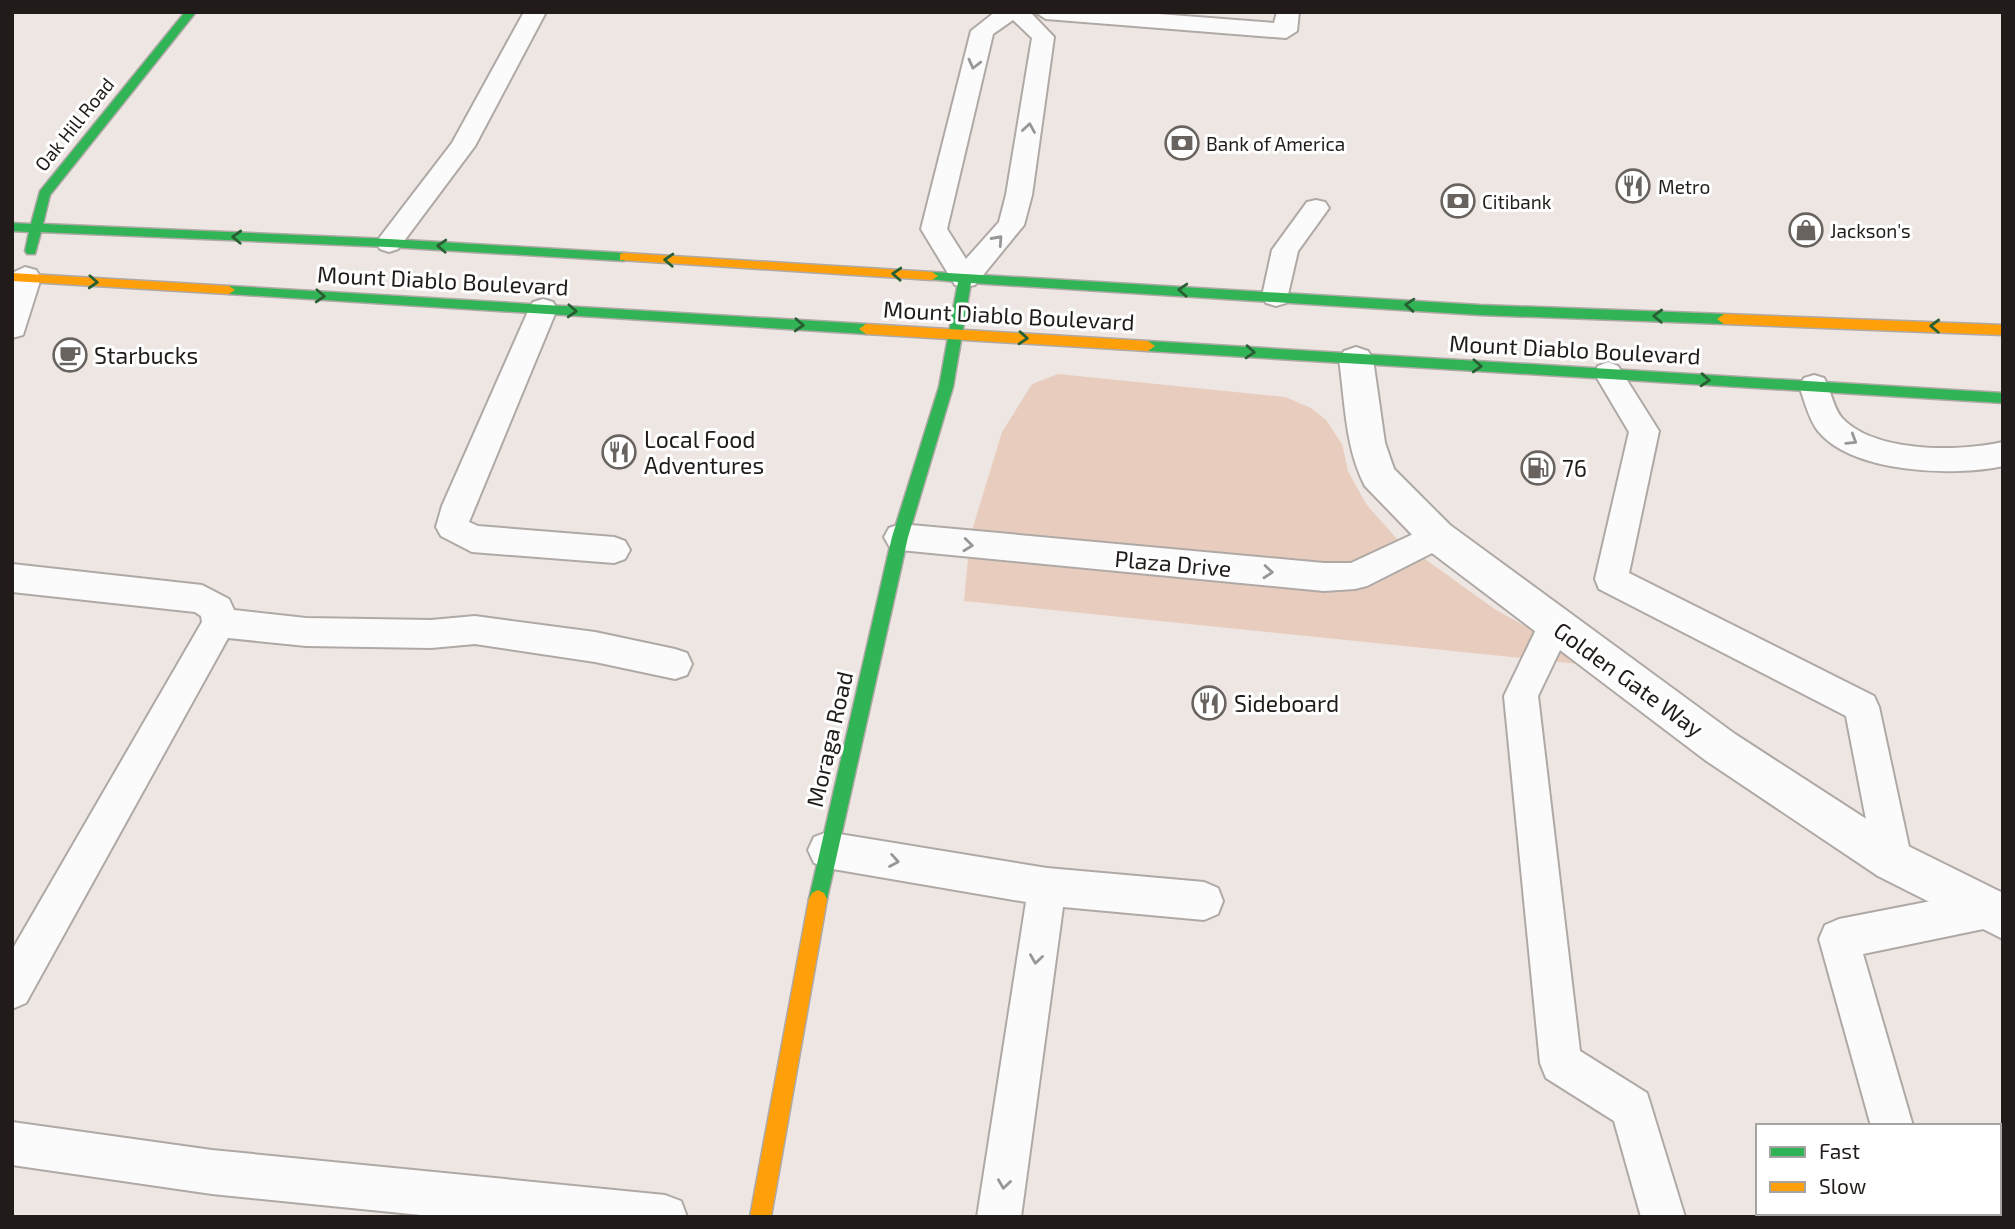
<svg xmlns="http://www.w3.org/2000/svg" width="2015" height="1229" font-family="'Exo 2',sans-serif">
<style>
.green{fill:#e8cdbe}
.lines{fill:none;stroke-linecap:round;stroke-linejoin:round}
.lane-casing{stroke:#afa9a6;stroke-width:4}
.street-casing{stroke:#afa9a6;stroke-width:4}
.fast-casing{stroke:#afa9a6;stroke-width:3}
.slow-casing{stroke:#afa9a6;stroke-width:3}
.lane{fill:#fcfbfb;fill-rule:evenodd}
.street{fill:#fcfbfb;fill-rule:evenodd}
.fast{fill:#30b455;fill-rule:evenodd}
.slow{fill:#ff9f0a;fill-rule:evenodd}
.oneway{stroke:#999795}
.oneway2{stroke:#286034}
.labels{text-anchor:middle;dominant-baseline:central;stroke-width:6;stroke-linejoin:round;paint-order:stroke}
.far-street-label{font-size:19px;fill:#211c19;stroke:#fff}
.far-poi-label{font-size:19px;fill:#211c19;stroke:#fff;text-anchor:start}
.street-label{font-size:23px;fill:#211c19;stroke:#fff}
.poi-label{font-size:23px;fill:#211c19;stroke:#fff;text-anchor:start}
</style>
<rect width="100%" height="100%" fill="#eee6e2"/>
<!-- green -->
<path class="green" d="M1058 374 1285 397 1311 408 1326 420 1342 444 1348 471 1366 504 1397 539 1496 610 1598 666 964 601 970 537 1002 432 1032 384Z"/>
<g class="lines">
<defs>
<path id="lane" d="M524 12H546L475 146 398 249 389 252 380 249 376 243 380 237 452 143Z
M995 12H1030L1054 37 1032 195 1024 225 975 285 965 287 955 285 921 229 971 31ZM1013 20 1032 38 1006 195 999 222 966 259 947 229 993 34Z
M1035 12H1133L1274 23 1277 12H1299L1297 31 1286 38 1046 19Z
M1316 200 1325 202 1329 208 1298 251 1286 303 1276 306 1266 303 1262 296 1272 250 1307 202Z
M543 299 553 302 557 309 469 522 478 526 614 537 625 541 630 550 625 559 614 563 472 552 441 536 436 527 442 506 529 309 533 302Z
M1608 362 1618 366 1659 431 1629 573 1874 696 1879 707 1912 861 1906 874 1893 879 1880 874 1874 861 1846 716 1599 589 1595 579 1629 432 1594 373 1598 366Z
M1814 375 1824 378C1831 390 1833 408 1842 418 1875 453 1959 452 2003 442V466C1954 477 1852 473 1818 431 1808 418 1805 401 1799 386L1804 378Z
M1437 523 1448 527 1453 536 1448 545 1367 586 1355 589 1324 591 900 550 889 546 884 537 889 528 900 524 1324 563H1351Z
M12 564 202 585 229 599 234 610 306 618 431 620 475 616 595 632 675 649 687 653 692 664 687 675 675 679 595 662 475 644 431 648 306 646 228 638 26 1003 12 1009V950L202 622 201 616 195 612 12 592Z
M1555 611 1567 615 1572 625 1538 696 1580 1051 1647 1093 1685 1217H1641L1614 1121 1546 1078 1540 1063 1504 696 1543 615Z
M827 832 1047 868 1204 882 1218 888 1223 901 1218 914 1204 920 1063 907 1021 1217H977L1026 902 827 868 814 863 808 850 814 837Z
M1988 890 2003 898 2002 923 1988 928 1863 954 1913 1126H1871L1819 939 1825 925 1839 919Z
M12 1122 212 1150 665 1195 681 1201 687 1217H441L212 1194 12 1165Z
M1894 1213H1938L1939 1217H1895Z"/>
<path id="street" d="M25 267 36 270 41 278 23 335 12 338V273Z
M1356 347 1368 351 1373 359 1385 443 1394 469 1450 525 1735 734 1908 846 2003 893V939L1878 876 1705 760 1424 547 1365 486C1345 448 1345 401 1339 359L1344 351Z"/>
<path id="fast" d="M185 12H196L50 195 43 224 389 239 624 253 630 257 624 261 389 247 41 232 35 254H27L25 251 29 232 12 231V223L31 224 40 191Z
M932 272 1480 305 1724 314 1731 319 1724 324 1480 315 971 283 953 387 908 537 827 899 824 905 818 908 812 905 809 899 892 537 939 387 958 282 927 279 926 276Z
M229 286 866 324 873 329 866 334 229 294 223 290Z
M1148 341 2003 393V403L1148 351 1141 346Z"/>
<path id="slow" d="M624 253 932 272 938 276 932 280 620 260V254Z
M12 273 229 286 235 290 229 294 12 281Z
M1724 314 2003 325V335L1724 324 1717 319Z
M866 324 1148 341 1155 346 1148 351 866 334 859 329Z
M818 890 824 893 827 899 771 1217H750L809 899 812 893Z"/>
</defs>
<!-- lane casing -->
<use href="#lane" class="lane-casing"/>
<!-- street casing -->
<use href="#street" class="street-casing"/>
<!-- fast casing -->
<use href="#fast" class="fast-casing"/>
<!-- slow casing -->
<use href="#slow" class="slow-casing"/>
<!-- lane -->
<use href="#lane" class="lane"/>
<!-- street -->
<use href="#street" class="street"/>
<!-- fast -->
<use href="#fast" class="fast"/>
<!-- slow -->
<use href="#slow" class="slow"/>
</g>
<!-- one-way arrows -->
<defs><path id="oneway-chevron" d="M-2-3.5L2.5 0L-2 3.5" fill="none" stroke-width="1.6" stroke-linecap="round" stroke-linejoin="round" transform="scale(1.75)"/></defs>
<g class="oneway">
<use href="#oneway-chevron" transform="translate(974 64) rotate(104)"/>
<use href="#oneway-chevron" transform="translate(1029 128) rotate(-81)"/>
<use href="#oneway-chevron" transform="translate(998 240) rotate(-48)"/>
<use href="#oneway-chevron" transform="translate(1852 440) rotate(32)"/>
<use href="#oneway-chevron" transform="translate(968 545) rotate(6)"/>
<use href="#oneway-chevron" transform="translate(1268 572) rotate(5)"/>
<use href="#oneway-chevron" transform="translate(894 861) rotate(10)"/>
<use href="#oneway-chevron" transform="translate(1036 959) rotate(98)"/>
<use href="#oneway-chevron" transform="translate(1004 1184) rotate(98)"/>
</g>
<g class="oneway2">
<use href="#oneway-chevron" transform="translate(237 237) rotate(-178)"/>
<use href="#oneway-chevron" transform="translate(442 246) rotate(-177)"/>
<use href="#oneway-chevron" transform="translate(669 260) rotate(-177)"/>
<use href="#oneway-chevron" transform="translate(897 274) rotate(-177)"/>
<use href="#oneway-chevron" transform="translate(93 282) rotate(3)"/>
<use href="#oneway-chevron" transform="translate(1183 290) rotate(-177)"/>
<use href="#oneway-chevron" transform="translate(320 296) rotate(3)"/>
<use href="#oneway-chevron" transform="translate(1410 305) rotate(-176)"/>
<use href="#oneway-chevron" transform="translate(572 311) rotate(3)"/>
<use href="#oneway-chevron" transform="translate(1658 316) rotate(-178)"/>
<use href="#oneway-chevron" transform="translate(799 325) rotate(3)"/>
<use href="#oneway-chevron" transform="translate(1935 326) rotate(-178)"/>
<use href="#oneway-chevron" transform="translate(1023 338) rotate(4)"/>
<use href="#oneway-chevron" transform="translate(1250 352) rotate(4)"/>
<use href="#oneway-chevron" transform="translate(1477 366) rotate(3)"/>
<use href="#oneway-chevron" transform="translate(1705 380) rotate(4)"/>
</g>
<!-- icons -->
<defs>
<symbol id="bank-ring" viewBox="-11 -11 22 22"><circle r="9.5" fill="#fff" stroke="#69635f" stroke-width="1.5"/><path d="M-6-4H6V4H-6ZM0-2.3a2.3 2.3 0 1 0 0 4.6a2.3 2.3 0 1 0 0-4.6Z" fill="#69635f"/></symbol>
<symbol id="restaurant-ring" viewBox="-11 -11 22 22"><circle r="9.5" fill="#fff" stroke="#69635f" stroke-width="1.5"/><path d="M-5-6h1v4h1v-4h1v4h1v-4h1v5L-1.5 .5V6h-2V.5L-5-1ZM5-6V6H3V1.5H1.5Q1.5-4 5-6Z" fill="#69635f"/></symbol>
<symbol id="shop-ring" viewBox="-11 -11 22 22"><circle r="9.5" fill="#fff" stroke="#69635f" stroke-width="1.5"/><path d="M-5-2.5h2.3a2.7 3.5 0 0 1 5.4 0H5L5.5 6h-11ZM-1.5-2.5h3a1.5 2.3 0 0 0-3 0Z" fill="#69635f"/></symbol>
<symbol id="cafe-ring" viewBox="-11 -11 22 22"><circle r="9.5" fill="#fff" stroke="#69635f" stroke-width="1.5"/><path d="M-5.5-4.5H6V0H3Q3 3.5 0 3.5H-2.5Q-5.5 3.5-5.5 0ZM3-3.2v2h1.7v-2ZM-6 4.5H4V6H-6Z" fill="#69635f"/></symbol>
<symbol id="fuel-ring" viewBox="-11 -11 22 22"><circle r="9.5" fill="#fff" stroke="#69635f" stroke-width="1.5"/><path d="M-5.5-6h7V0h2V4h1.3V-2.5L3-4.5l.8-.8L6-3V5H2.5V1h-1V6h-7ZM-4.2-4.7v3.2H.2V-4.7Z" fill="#69635f"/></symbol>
</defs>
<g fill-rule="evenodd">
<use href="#bank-ring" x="1163" y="124" width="38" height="38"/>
<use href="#restaurant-ring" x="1614" y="167" width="38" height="38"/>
<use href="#bank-ring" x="1439" y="182" width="38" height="38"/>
<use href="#shop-ring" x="1787" y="211" width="38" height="38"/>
<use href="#cafe-ring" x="51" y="336" width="38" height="38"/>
<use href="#restaurant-ring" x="600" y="433" width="38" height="38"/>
<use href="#fuel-ring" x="1519" y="449" width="38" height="38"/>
<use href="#restaurant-ring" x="1190" y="684" width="38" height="38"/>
</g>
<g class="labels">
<!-- far-street labels -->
<g class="far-street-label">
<text transform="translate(74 124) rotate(-51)">Oak Hill Road</text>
</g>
<!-- far-poi labels -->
<g class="far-poi-label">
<text x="1206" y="143">Bank of America</text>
<text x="1658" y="186">Metro</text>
<text x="1482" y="201">Citibank</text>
<text x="1830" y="230">Jackson's</text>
</g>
<!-- street labels -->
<g class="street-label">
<text transform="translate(443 280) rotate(3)">Mount Diablo Boulevard</text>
<text transform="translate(1009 315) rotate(3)">Mount Diablo Boulevard</text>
<text transform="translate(1575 349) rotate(3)">Mount Diablo Boulevard</text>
<text transform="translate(1173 563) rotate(5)">Plaza Drive</text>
<text transform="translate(1629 679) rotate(36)">Golden Gate Way</text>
<text transform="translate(829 739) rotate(-77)">Moraga Road</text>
</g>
<!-- poi labels -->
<g class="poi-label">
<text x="94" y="355">Starbucks</text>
<text x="644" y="439">Local Food<tspan x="644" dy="26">Adventures</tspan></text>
<text x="1562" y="468">76</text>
<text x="1234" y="703">Sideboard</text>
</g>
</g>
<!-- border -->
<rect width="2015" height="1229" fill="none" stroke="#211c19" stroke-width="28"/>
<!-- legend -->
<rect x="1756" y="1124" width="245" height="91" fill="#ffffff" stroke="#a6a4a3" stroke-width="2"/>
<rect x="1770" y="1147" width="35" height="10" fill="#30b455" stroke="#a6a4a3" stroke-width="2"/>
<text x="1819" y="1159" font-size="21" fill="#211c19">Fast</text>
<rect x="1770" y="1182" width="35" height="10" fill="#ff9f0a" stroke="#a6a4a3" stroke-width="2"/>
<text x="1819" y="1194" font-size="21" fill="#211c19">Slow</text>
</svg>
